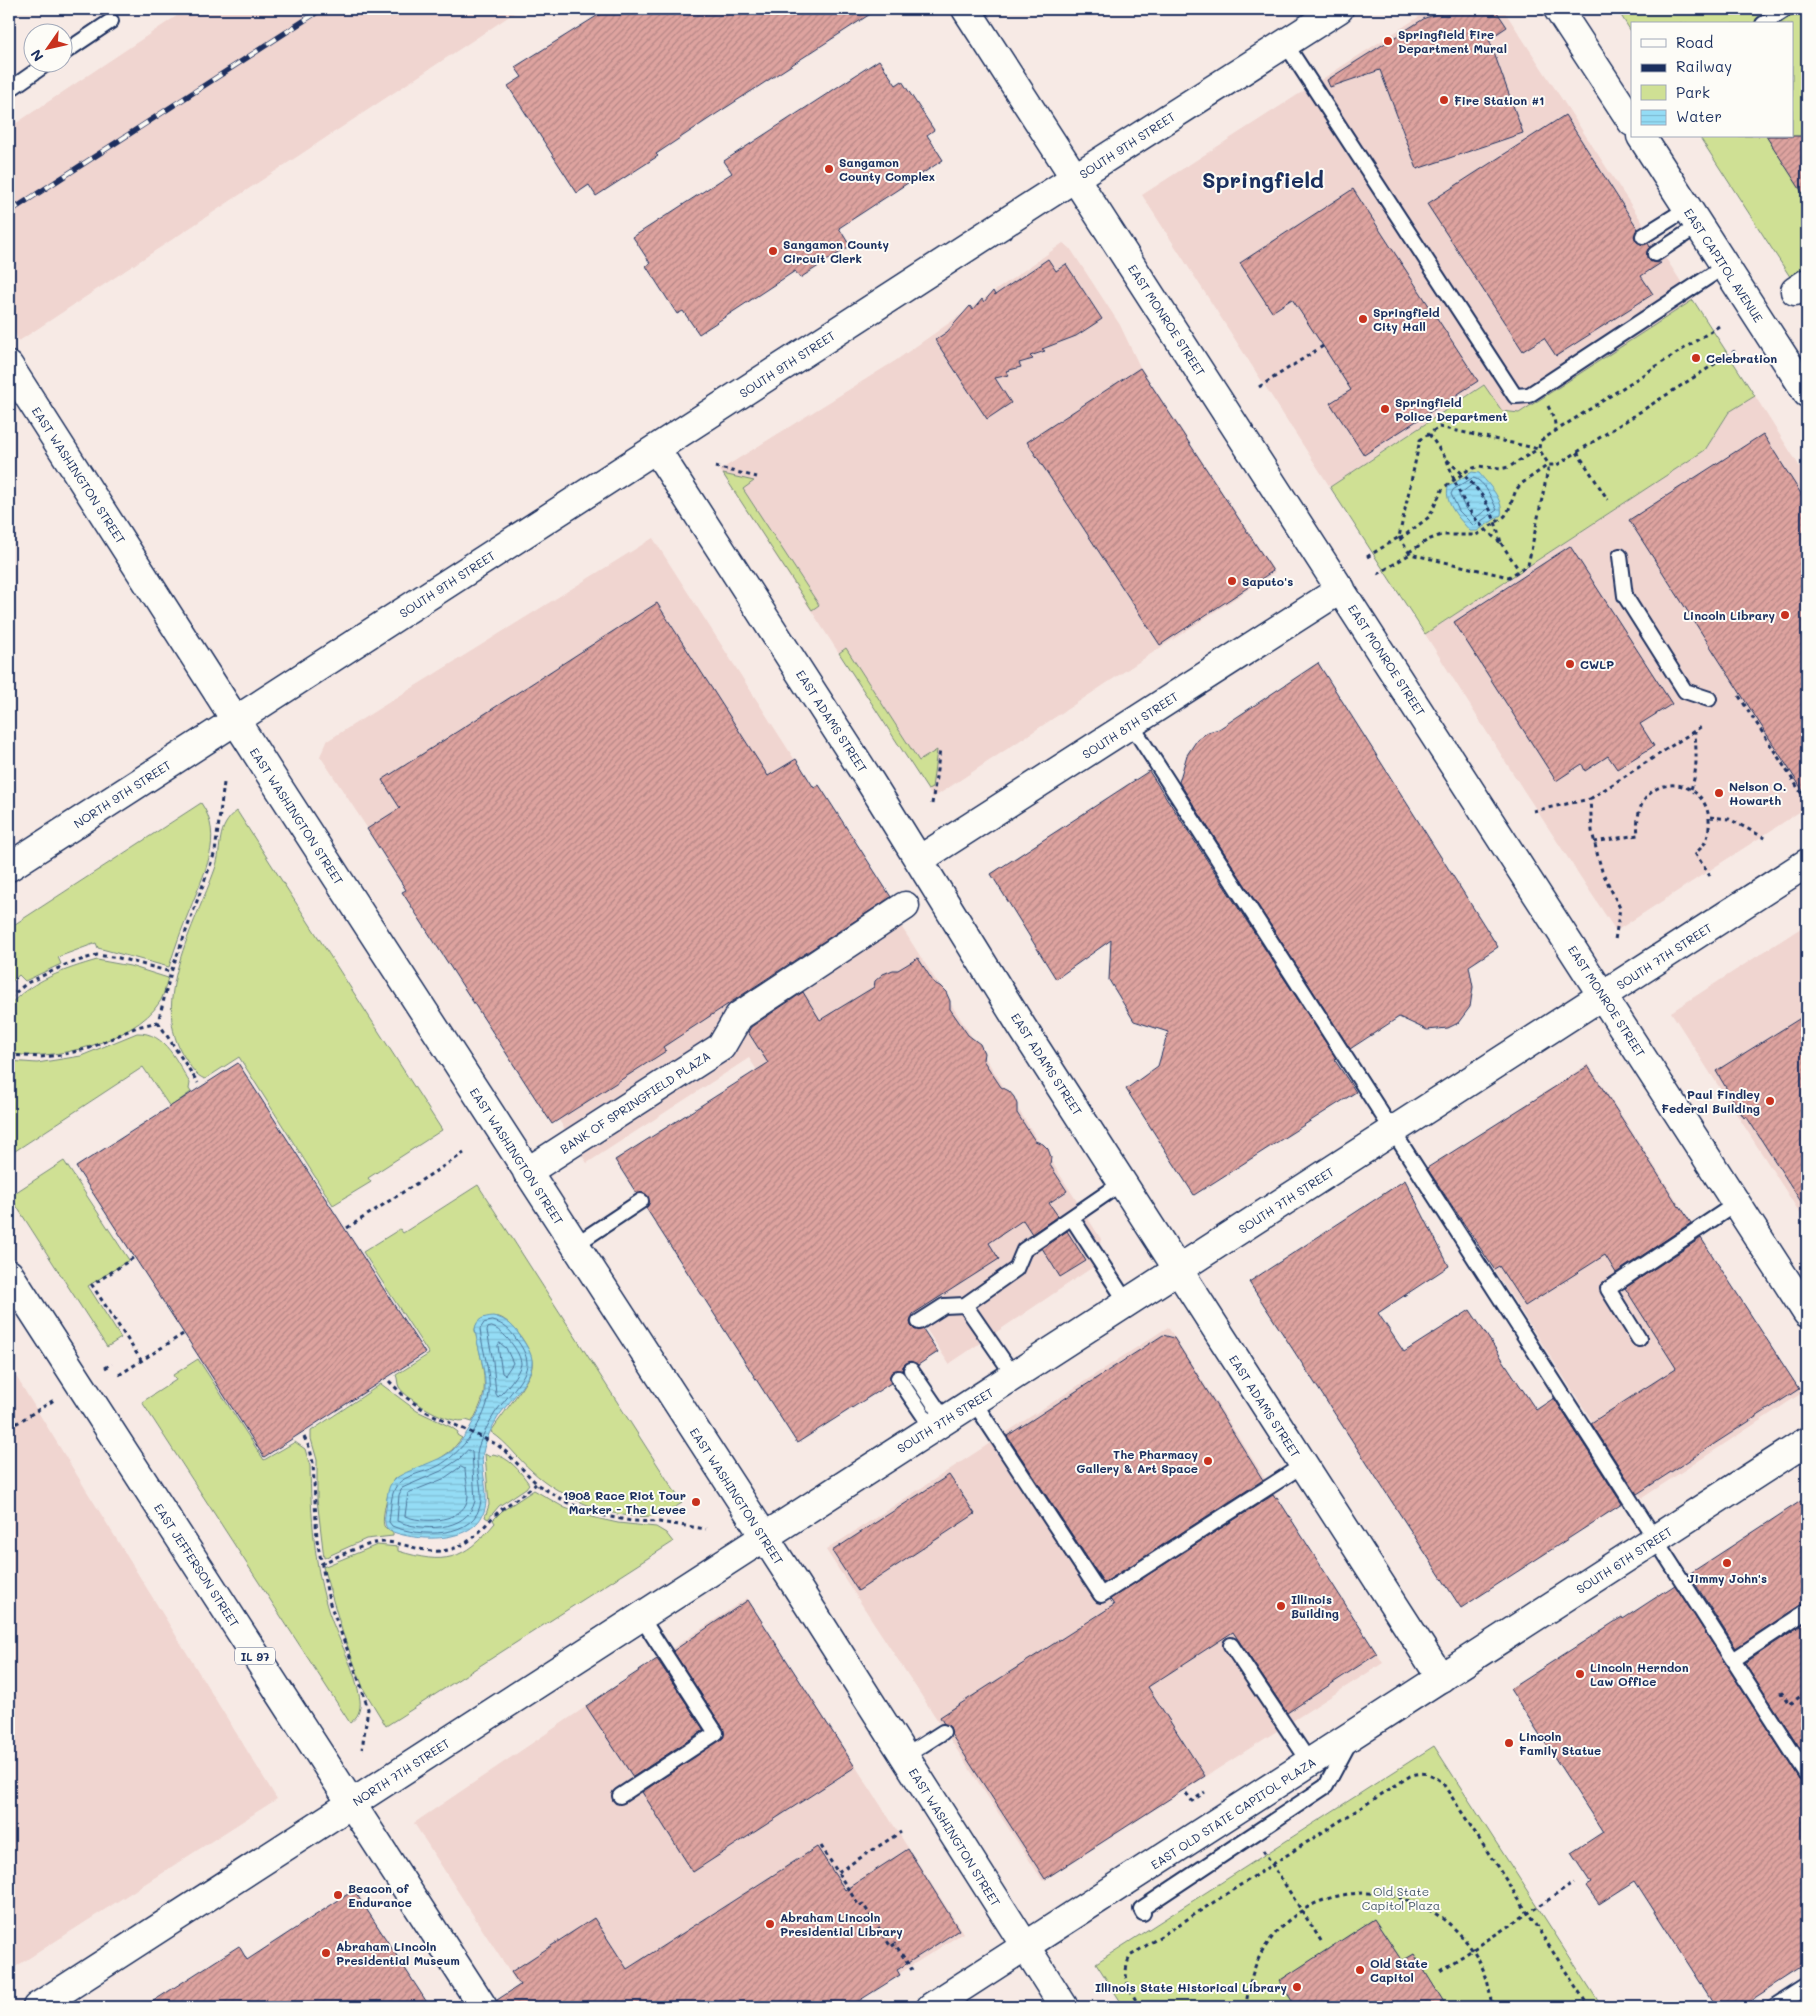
<svg xmlns="http://www.w3.org/2000/svg" width="1816" height="2016" font-family="Mali,sans-serif">
<style>
.built{fill:#f0d5d0}
.green{fill:#cfe094;stroke:#758879}
.water{fill:url(#water-rules);stroke:#6497b9}
.lines{fill:none;stroke-linecap:round;stroke-linejoin:round}
.shore{stroke:#4b749a;stroke-width:1}
.building{fill:url(#building-hatch);stroke:#1b2f5e}
.lane-casing{stroke:#1b2f5e;stroke-width:18}
.street-casing{stroke:#1b2f5e;stroke-width:31}
.secondary-casing{stroke:#1b2f5e;stroke-width:31}
.primary-casing{stroke:#1b2f5e;stroke-width:31}
.path{stroke:#1b2f5e;stroke-width:3;stroke-dasharray:4 4;stroke-linecap:butt}
.lane{stroke:#fdfcf7;stroke-width:14}
.street{stroke:#fdfcf7;stroke-width:28}
.secondary{stroke:#fdfcf7;stroke-width:28}
.primary{stroke:#fdfcf7;stroke-width:28}
.rail-casing{stroke:#1b2f5e;stroke-width:5.5}
.rail{stroke:#fdfcf7;stroke-width:4;stroke-dasharray:11;stroke-linecap:butt}
.path-bridge{stroke:#1b2f5e;stroke-width:3;stroke-dasharray:4 4;stroke-linecap:butt}
.poi-dot{fill:#c8321e;stroke:#fdfcf7;stroke-width:2}
.labels{text-anchor:middle;dominant-baseline:central;stroke-width:4;stroke-linejoin:round;paint-order:stroke}
.shield{fill:#fdfcf7;stroke:#5f6c8c;stroke-width:1}
.shield-label{font-size:11px;font-weight:bold;fill:#1b2f5e}
.poi-label{font-size:12px;font-weight:bold;fill:#1b2f5e;stroke:#fdfcf7;text-anchor:start}
.street-label{font-size:12px;fill:#1b2f5e;stroke:#fdfcf7}
.park-label{font-size:12px;fill:#485b6c;stroke:#fdfcf7}
.town-label{font-size:22px;font-weight:bold;fill:#1b2f5e;stroke:#fdfcf7}
</style>
<defs>
<pattern id="water-rules" width="6" height="5" patternUnits="userSpaceOnUse" patternTransform="scale(1.25)"><rect width="6" height="5" fill="#94dcf5"/><path d="M0 2.5h6" fill="none" stroke="#7fbdd4"/></pattern>
<pattern id="building-hatch" width="6" height="6" patternUnits="userSpaceOnUse" patternTransform="scale(1.25)"><rect width="6" height="6" fill="#dea39f"/><path d="M-1 1l2-2M0 6l6-6M5 7l2-2" fill="none" stroke="#b38585"/></pattern>
</defs>
<rect width="100%" height="100%" fill="#f7eae5"/>
<filter id="ink" filterUnits="userSpaceOnUse"><feTurbulence type="fractalNoise" baseFrequency=".02" numOctaves="2"/><feDisplacementMap in="SourceGraphic" scale="10" xChannelSelector="R" yChannelSelector="G"/><feConvolveMatrix kernelMatrix="1 2 1 2 8 2 1 2 1" color-interpolation-filters="sRGB"/></filter>
<g filter="url(#ink)">
<!-- built -->
<path class="built" d="M187 9H520L19 341 9 326V128Z
M1431 9H1503L1693 300 1519 413 1502 411 1483 385 1330 487 1142 195Z
M1063 243 1070 248 1120 325 1139 365 1275 572 933 798 720 470 895 361Z
M1755 396 1807 478V807L1616 931 1524 791 1425 634 1705 450 1729 412Z
M653 538 1101 1239 1096 1265 949 1364 749 1058 587 1163 320 756 327 741Z
M1807 924V1224L1671 1012Z
M1588 1064 1802 1393 1642 1498 1428 1168Z
M1168 1327 1383 1663 1043 1881 826 1550Z
M9 1365 277 1799 9 1971Z
M747 1598 963 1933 846 2007H532L414 1823Z"/>
<!-- green -->
<path class="green" d="M1617 9H1807V303L1699 136H1792V24H1632V33Z
M1693 300 1755 396 1729 412 1705 450 1425 634 1330 487 1484 385 1502 411 1519 413Z
M723 474 754 481 743 489 819 605 812 610Z
M846 648 919 761 937 750 932 788 928 790 839 653Z
M201 803C225 837 203 875 190 909 182 928 175 947 169 967L98 948 96 943 58 957 61 964 25 981 19 975 9 984V928Z
M237 811 442 1130 368 1178 371 1182 333 1205 239 1057 205 1079C196 1076 190 1066 185 1058 148 1003 196 923 215 869 223 846 215 828 237 811Z
M97 960 130 966 168 978C165 986 164 997 159 1003 135 1041 50 1063 9 1053V1006C30 981 66 969 97 960Z
M137 1033C166 1032 177 1063 190 1083L189 1089 191 1092 170 1107 143 1067 9 1155V1061L37 1063 81 1056Z
M64 1161 129 1260 88 1286 121 1338 107 1347 10 1196Z
M478 1185 682 1503C674 1508 666 1513 658 1515 617 1523 561 1498 532 1471 517 1458 508 1443 491 1432 501 1415 529 1383 532 1367 535 1353 513 1321 499 1317 494 1316 490 1318 484 1319 478 1322 476 1323 475 1330 479 1350 486 1372 484 1392 482 1403 477 1413 472 1422L466 1420C451 1426 407 1400 399 1387 397 1383 398 1379 396 1375L429 1354 363 1252 400 1229 403 1233Z
M198 1359 264 1460 295 1442 305 1449 310 1466C311 1515 314 1566 329 1613 339 1642 356 1670 360 1700 361 1710 358 1717 350 1723L142 1402 176 1380 173 1375Z
M381 1384 417 1411 451 1427 458 1432 457 1435 462 1438 452 1450 435 1462 394 1479C389 1487 381 1517 384 1526 386 1529 390 1531 393 1533V1536L366 1539 324 1558 317 1499V1460L311 1439V1431Z
M485 1454 490 1457 493 1454C509 1457 520 1471 529 1484L526 1488 499 1506 488 1519 485 1517 489 1505Z
M534 1490 565 1508 591 1517 618 1523 656 1527 666 1533 673 1542 386 1726 364 1690 343 1634 323 1567 377 1545 398 1547V1551C445 1565 463 1561 495 1523L493 1520 502 1511Z
M1434 1746 1602 2007H1124L1096 1963Z"/>
<!-- water -->
<path class="water" d="M1472 472 1479 473C1488 484 1504 499 1501 515L1477 531H1470C1460 519 1444 504 1448 487Z
M493 1316C507 1319 515 1327 522 1339 526 1345 533 1355 532 1363 531 1381 508 1402 498 1417 492 1427 487 1437 484 1448 479 1464 487 1484 486 1501 484 1545 417 1543 388 1530 383 1523 385 1516 386 1508 387 1500 387 1489 392 1482 400 1471 438 1463 453 1450 465 1438 475 1420 482 1404 491 1381 478 1353 475 1329 477 1318 484 1317 493 1316Z"/>
<g class="lines">
<!-- shore -->
<path class="shore" d="M1473 478C1485 480 1492 500 1497 510L1474 526 1459 511 1451 494 1453 490Z
M1472 485 1475 486 1483 495 1489 508 1475 518 1465 508 1459 495Z
M493 1321C504 1324 510 1330 516 1339 521 1345 527 1355 527 1363 528 1377 503 1401 495 1413 488 1424 482 1436 478 1448 474 1464 482 1483 481 1500 478 1540 417 1537 392 1526L389 1522C391 1511 390 1494 397 1485 404 1475 427 1472 438 1466 461 1454 487 1419 489 1393 491 1371 482 1350 480 1329L484 1323Z
M492 1327C503 1330 521 1352 521 1364 520 1372 504 1392 498 1397L496 1394 493 1361 487 1331 488 1328Z
M500 1343 506 1348 513 1363 505 1375 502 1373 498 1346Z
M468 1450 472 1452 475 1501C467 1533 420 1531 397 1521L399 1495 402 1488 441 1471 459 1459Z
M461 1467 465 1469C465 1478 471 1495 466 1504 457 1523 421 1523 405 1516L408 1493 443 1479Z"/>
</g>
<!-- building -->
<path class="building" d="M608 9H878L713 116 656 154 658 156 596 196 589 185 577 193 508 86 522 77 515 67Z
M1453 9H1495L1507 27 1489 39 1523 133 1417 169 1380 70 1330 87 1327 80 1425 18Z
M879 60 896 85 902 81 934 130 927 135 943 160 839 228 850 246 800 278 795 271 699 334 683 311 677 314 646 266 650 263 633 237 732 173 724 161Z
M1565 115 1638 229 1634 236 1636 241 1643 245 1648 243 1650 247 1647 251V258L1652 262 1661 263 1641 276 1653 294 1556 356 1544 338 1523 351 1427 204Z
M1766 136H1807V200Z
M1353 189 1478 381 1364 455 1330 403 1351 390 1323 346 1292 299 1272 312 1240 263Z
M1048 259 1056 271 1066 264 1102 319 1076 336 1042 349 1045 351 1030 356 1033 359 1019 363 1021 367 1006 371 1009 375 995 378 1011 403 987 419 935 340 947 332 970 306 973 310 982 299 984 302 993 291 995 295Z
M1140 368 1273 571 1160 645 1027 442Z
M1763 434 1807 503V797L1629 520Z
M1570 546 1672 704 1640 724 1654 746 1617 769 1608 756 1585 771 1582 764 1556 781 1454 622Z
M657 603 768 776 796 759 814 788 819 785 891 897 663 1047 666 1051 552 1124 402 892 406 890 367 829 400 808 382 780Z
M1318 663 1498 947 1469 966 1473 987 1470 1007 1458 1023 1448 1028 1427 1030 1399 1017 1350 1049 1179 782 1187 755 1197 740 1208 732 1219 729Z
M1149 771 1336 1058 1334 1059 1356 1092 1194 1195 1126 1089 1158 1066 1168 1032 1134 1021 1109 980 1111 940 1056 979 991 874Z
M918 958 934 983 940 986 946 992 950 1001V1009L968 1035 980 1044 984 1053 983 1060 1001 1087 1009 1091 1014 1097 1017 1104V1113L1035 1141 1043 1144 1048 1149 1051 1157 1050 1165 1067 1191 1049 1203 1058 1216 1032 1234 1023 1220 989 1243 999 1259 913 1314 910 1322 911 1326 915 1330 923 1329 938 1352 918 1365 910 1361 903 1366 902 1370 894 1371 890 1375 891 1383 797 1443 646 1208 649 1204 648 1197 644 1193 637 1194 615 1160 768 1063 748 1032 751 1027 803 992 820 1020 874 987 875 981 883 974 893 970H898Z
M1807 1014V1211L1746 1116 1744 1118 1716 1071Z
M238 1063 425 1353 264 1457 76 1167Z
M1588 1066 1679 1207 1680 1206 1691 1223 1616 1273 1605 1255 1525 1306 1499 1266 1494 1269 1427 1168Z
M1405 1180 1449 1266 1378 1313 1404 1352 1470 1310 1536 1410 1554 1398 1622 1504 1461 1608 1249 1282Z
M1067 1231 1086 1261 1060 1277 1042 1248Z
M1701 1238 1799 1389 1637 1494 1591 1423 1676 1368 1625 1288Z
M1163 1335 1174 1338 1263 1480 1104 1583 1007 1436Z
M949 1475 975 1514 858 1591 832 1551Z
M1273 1495 1275 1498 1277 1497 1377 1654 1287 1713 1233 1632 1148 1687 1205 1776 1045 1879 951 1734 950 1727 944 1724 940 1717 1114 1605 1110 1599Z
M1807 1497V1602L1802 1604 1736 1648 1689 1574Z
M1675 1585 1800 1780 1807 1784V1965L1742 2007H1716L1635 1881 1599 1904 1586 1886 1591 1883 1571 1853 1603 1832 1510 1689 1622 1617 1623 1619Z
M748 1600 855 1767 693 1872 642 1792 724 1737 723 1728 673 1651Z
M1807 1621V1759L1745 1663Z
M657 1659 704 1730 633 1777 586 1706Z
M817 1847 845 1890 908 1849 959 1930 897 1970 900 1975 849 2007H498L497 2000 520 1985 511 1972 594 1918 627 1969Z
M354 1890 430 2007H144L239 1946 247 1960Z
M1374 1919 1402 1961 1414 1954 1447 2007H1296L1279 1981Z"/>
<g class="lines">
<defs>
<path id="lane" d="M1763 24 1786 9
M1285 43 1515 396 1529 395 1725 266
M62 54 111 21
M9 90 49 62
M1643 236 1688 208
M1655 254 1699 225
M1620 556 1625 596 1685 691 1709 699
M1131 724 1807 1775
M1072 1218 1127 1303
M575 1245 641 1201
M965 1305 1014 1376
M919 1322 944 1306 965 1305 1016 1269 1024 1250 1123 1182
M1639 1339 1608 1289 1737 1203
M911 1370 945 1420
M898 1378 932 1428
M974 1402 1101 1595 1303 1465
M1231 1645 1310 1763
M1733 1660 1807 1611
M904 1757 943 1732
M620 1796 716 1733 641 1617
M1143 1913 1141 1909 1326 1786 1349 1743
M1776 2007 1807 1987"/>
<path id="street" d="M966 9 1807 1313
M1558 9 1632 122
M1641 136 1807 393
M1795 291 1807 283
M9 366 268 771 797 1587 1064 2007
M656 449 871 783 1022 1027 1441 1678
M919 860 1341 589
M527 1172 721 1047 739 1016 905 906
M37 2007C627 1625 1218 1245 1807 863"/>
<path id="secondary" d="M931 2007 1807 1441"/>
<path id="primary" d="M9 867 1037 202 1339 9
M9 1274 483 2007"/>
</defs>
<!-- lane casing -->
<use href="#lane" class="lane-casing"/>
<!-- street casing -->
<use href="#street" class="street-casing"/>
<!-- secondary casing -->
<use href="#secondary" class="secondary-casing"/>
<!-- primary casing -->
<use href="#primary" class="primary-casing"/>
<!-- path -->
<path class="path" d="M1719 326 1540 441 1539 449 1549 465H1557L1735 351
M1259 387 1323 346
M1548 406 1554 418 1556 431
M1429 434 1447 460
M1577 452 1608 500
M715 467 757 477
M1399 537 1410 554 1509 577 1528 565 1549 465
M1400 539 1429 517 1443 488 1468 470 1479 466 1500 469 1509 467 1538 449
M1501 543 1519 570
M1409 552 1428 540 1441 535H1476L1482 532 1505 516 1509 509 1516 490 1521 484 1548 465
M1367 557 1399 537 1420 440 1439 427 1539 449
M1378 574 1410 554
M1739 696 1807 802
M1691 789C1698 770 1696 751 1695 732
M1590 799 1702 726
M932 804 940 750
M1533 811 1590 799 1592 831 1597 853 1602 871 1620 908 1615 940
M1710 817 1729 819 1767 839
M1594 842 1638 835C1630 767 1713 772 1709 827 1708 839 1705 846 1695 853L1710 876
M9 998 27 983 65 965 97 955 119 958 171 972
M158 1022 198 1083
M9 1055 41 1057 61 1055 90 1048 137 1027 158 1022 171 972 215 852 224 783
M347 1228 464 1153
M133 1258 92 1285 141 1360
M105 1368 112 1364
M119 1375 183 1334
M389 1381 404 1396 427 1412 496 1444 504 1450 538 1485 568 1503 601 1515 631 1521 659 1522 706 1529
M9 1428 54 1400
M304 1437 310 1449 313 1463 317 1540 329 1601 361 1686 368 1709 362 1749
M321 1564C338 1556 369 1541 387 1542 411 1544 430 1557 455 1548 478 1540 485 1522 502 1509 514 1500 525 1493 536 1484
M1780 1694 1782 1693 1789 1704 1807 1692
M1186 1793 1192 1801 1205 1792
M821 1846 859 1906 863 1904 891 1947 895 1944 912 1970
M1263 1850 1323 1944
M838 1872 901 1832
M1440 1971 1574 1883
M1140 2007C1129 1989 1121 1977 1130 1956L1410 1776C1423 1771 1431 1773 1442 1782L1589 2007
M1246 2007C1248 1987 1253 1966 1264 1949 1318 1862 1448 1881 1485 1974 1489 1984 1490 1996 1492 2007"/>
<!-- lane -->
<use href="#lane" class="lane"/>
<!-- street -->
<use href="#street" class="street"/>
<!-- secondary -->
<use href="#secondary" class="secondary"/>
<!-- primary -->
<use href="#primary" class="primary"/>
<defs>
<path id="rail" d="M9 212 322 9"/>
</defs>
<!-- rail casing -->
<use href="#rail" class="rail-casing"/>
<!-- rail -->
<use href="#rail" class="rail"/>
<!-- path-bridge -->
<path class="path-bridge" d="M1447 460C1479 488 1491 501 1501 543
M1447 460C1460 498 1469 518 1501 543"/>
</g>
</g>
<!-- markers -->
<g class="poi-dot">
<circle cx="1388" cy="41" r="5"/>
<circle cx="1444" cy="100" r="5"/>
<circle cx="829" cy="169" r="5"/>
<circle cx="773" cy="251" r="5"/>
<circle cx="1363" cy="319" r="5"/>
<circle cx="1696" cy="358" r="5"/>
<circle cx="1385" cy="409" r="5"/>
<circle cx="1232" cy="581" r="5"/>
<circle cx="1785" cy="615" r="5"/>
<circle cx="1570" cy="664" r="5"/>
<circle cx="1719" cy="793" r="5"/>
<circle cx="1770" cy="1101" r="5"/>
<circle cx="1208" cy="1461" r="5"/>
<circle cx="696" cy="1502" r="5"/>
<circle cx="1727" cy="1563" r="5"/>
<circle cx="1281" cy="1606" r="5"/>
<circle cx="1580" cy="1674" r="5"/>
<circle cx="1509" cy="1743" r="5"/>
<circle cx="338" cy="1895" r="5"/>
<circle cx="770" cy="1924" r="5"/>
<circle cx="326" cy="1953" r="5"/>
<circle cx="1360" cy="1970" r="5"/>
<circle cx="1297" cy="1987" r="5"/>
</g>
<g class="labels">
<!-- shield labels -->
<rect class="shield" x="235" y="1647.5" width="40" height="17" rx="4"/>
<g class="shield-label">
<text x="255" y="1656">IL 97</text>
</g>
<!-- poi labels -->
<g class="poi-label">
<text x="1398" y="34">Springfield Fire<tspan x="1398" dy="14">Department Mural</tspan></text>
<text x="1454" y="100">Fire Station #1</text>
<text x="839" y="162">Sangamon<tspan x="839" dy="14">County Complex</tspan></text>
<text x="783" y="244">Sangamon County<tspan x="783" dy="14">Circuit Clerk</tspan></text>
<text x="1373" y="312">Springfield<tspan x="1373" dy="14">City Hall</tspan></text>
<text x="1706" y="358">Celebration</text>
<text x="1395" y="402">Springfield<tspan x="1395" dy="14">Police Department</tspan></text>
<text x="1242" y="581">Saputo's</text>
<text x="1775" y="615" text-anchor="end">Lincoln Library</text>
<text x="1580" y="664">CWLP</text>
<text x="1729" y="786">Nelson O.<tspan x="1729" dy="14">Howarth</tspan></text>
<text x="1760" y="1094" text-anchor="end">Paul Findley<tspan x="1760" dy="14">Federal Building</tspan></text>
<text x="1198" y="1454" text-anchor="end">The Pharmacy<tspan x="1198" dy="14">Gallery &amp; Art Space</tspan></text>
<text x="686" y="1495" text-anchor="end">1908 Race Riot Tour<tspan x="686" dy="14">Marker - The Levee</tspan></text>
<text x="1727" y="1578" text-anchor="middle">Jimmy John's</text>
<text x="1291" y="1599">Illinois<tspan x="1291" dy="14">Building</tspan></text>
<text x="1590" y="1667">Lincoln Herndon<tspan x="1590" dy="14">Law Office</tspan></text>
<text x="1519" y="1736">Lincoln<tspan x="1519" dy="14">Family Statue</tspan></text>
<text x="348" y="1888">Beacon of<tspan x="348" dy="14">Endurance</tspan></text>
<text x="780" y="1917">Abraham Lincoln<tspan x="780" dy="14">Presidential Library</tspan></text>
<text x="336" y="1946">Abraham Lincoln<tspan x="336" dy="14">Presidential Museum</tspan></text>
<text x="1370" y="1963">Old State<tspan x="1370" dy="14">Capitol</tspan></text>
<text x="1287" y="1987" text-anchor="end">Illinois State Historical Library</text>
</g>
<!-- street labels -->
<g class="street-label">
<text transform="translate(1127 145) rotate(-33)">SOUTH 9TH STREET</text>
<text transform="translate(1724 265) rotate(57)">EAST CAPITOL AVENUE</text>
<text transform="translate(1167 320) rotate(57)">EAST MONROE STREET</text>
<text transform="translate(787 364) rotate(-33)">SOUTH 9TH STREET</text>
<text transform="translate(79 475) rotate(57)">EAST WASHINGTON STREET</text>
<text transform="translate(447 584) rotate(-33)">SOUTH 9TH STREET</text>
<text transform="translate(1387 660) rotate(57)">EAST MONROE STREET</text>
<text transform="translate(832 721) rotate(57)">EAST ADAMS STREET</text>
<text transform="translate(1130 725) rotate(-33)">SOUTH 8TH STREET</text>
<text transform="translate(122 794) rotate(-33)">NORTH 9TH STREET</text>
<text transform="translate(297 816) rotate(57)">EAST WASHINGTON STREET</text>
<text transform="translate(1664 956) rotate(-33)">SOUTH 7TH STREET</text>
<text transform="translate(1607 1001) rotate(57)">EAST MONROE STREET</text>
<text transform="translate(1047 1064) rotate(57)">EAST ADAMS STREET</text>
<text transform="translate(635 1102) rotate(-33)">BANK OF SPRINGFIELD PLAZA</text>
<text transform="translate(517 1156) rotate(57)">EAST WASHINGTON STREET</text>
<text transform="translate(1286 1200) rotate(-33)">SOUTH 7TH STREET</text>
<text transform="translate(1265 1406) rotate(57)">EAST ADAMS STREET</text>
<text transform="translate(945 1420) rotate(-32)">SOUTH 7TH STREET</text>
<text transform="translate(737 1496) rotate(57)">EAST WASHINGTON STREET</text>
<text transform="translate(1624 1560) rotate(-33)">SOUTH 6TH STREET</text>
<text transform="translate(197 1565) rotate(57)">EAST JEFFERSON STREET</text>
<text transform="translate(401 1772) rotate(-33)">NORTH 7TH STREET</text>
<text transform="translate(1233 1813) rotate(-33)">EAST OLD STATE CAPITOL PLAZA</text>
<text transform="translate(955 1837) rotate(58)">EAST WASHINGTON STREET</text>
</g>
<!-- park labels -->
<g class="park-label">
<text x="1401" y="1891">Old State<tspan x="1401" dy="14">Capitol Plaza</tspan></text>
</g>
<!-- town labels -->
<g class="town-label">
<text x="1263" y="179">Springfield</text>
</g>
</g>
<!-- margin -->
<rect width="1816" height="2016" fill="none" stroke="#fdfcf7" stroke-width="30"/>
<rect x="15" y="15" width="1786" height="1986" fill="none" stroke="#1b2f5e" stroke-width="2" filter="url(#ink)"/>
<!-- legend -->
<rect x="1631" y="22" width="162" height="115" fill="#fdfcf7" stroke="#a3aaba"/>
<rect x="1641" y="39" width="25" height="8" fill="#fdfcf7" stroke="#a3aaba"/>
<text x="1676" y="48" font-size="15" fill="#1b2f5e">Road</text>
<rect x="1641" y="64" width="25" height="8" fill="#1b2f5e" stroke="#a3aaba"/>
<text x="1676" y="72" font-size="15" fill="#1b2f5e">Railway</text>
<rect x="1641" y="85" width="25" height="15" fill="#cfe094" stroke="#a3aaba"/>
<text x="1676" y="98" font-size="15" fill="#1b2f5e">Park</text>
<rect x="1641" y="110" width="25" height="15" fill="url(#water-rules)" stroke="#a3aaba"/>
<text x="1676" y="122" font-size="15" fill="#1b2f5e">Water</text>
<!-- north arrow -->
<g transform="translate(48 48) rotate(236)"><circle r="24" fill="#fdfcf7" stroke="#a3aaba"/>
<path d="M0-4L9 19L0 12L-9 19Z" fill="#c8321e"/>
<text y="-8" font-size="14" font-weight="bold" text-anchor="middle" fill="#1b2f5e">N</text>
</g>
</svg>
